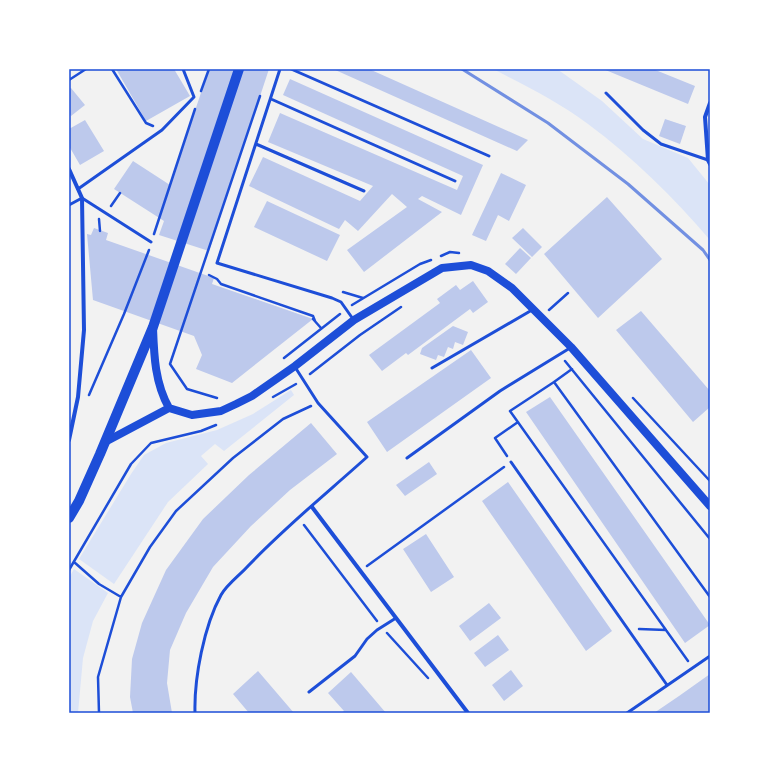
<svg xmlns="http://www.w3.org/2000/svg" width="779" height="782" font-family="'PT Sans Narrow',sans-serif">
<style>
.green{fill:#dbe4f7}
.building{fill:#bdc9ec}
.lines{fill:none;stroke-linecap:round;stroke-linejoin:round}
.path{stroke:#1d4ed8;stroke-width:2.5}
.service{stroke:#1d4ed8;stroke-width:3}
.minor{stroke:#1d4ed8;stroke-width:4}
.secondary{stroke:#1d4ed8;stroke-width:8}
.primary{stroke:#1d4ed8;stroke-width:10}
.rail{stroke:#7290e2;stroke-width:3}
.neatline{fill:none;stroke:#1d4ed8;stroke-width:1.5}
</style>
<rect width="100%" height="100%" fill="#f2f2f2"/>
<!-- green -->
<path class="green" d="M493 69H557L602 101 643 139 688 158 710 185V240C674 198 633 157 588 124 559 102 526 86 493 69Z
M291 390 294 395 224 451 215 444 201 456 208 464 168 502 114 584 79 559 131 474 144 455 166 443 217 430 253 414Z
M74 569 108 593 93 621 83 658 78 713H69V578Z"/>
<!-- building -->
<path class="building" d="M116 69H174L190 96 146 121Z
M209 69H269L209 251 159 235 164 221 114 189 133 161 170 185Z
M333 69H369L528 140 517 151Z
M603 69H653L695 86 688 104Z
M290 79 483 165 461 215 422 196 418 199 442 212 364 272 347 250 407 207 392 194 358 231 345 220 339 229 249 186 263 157 360 201 373 186 268 142 280 113 457 190 463 176 283 95Z
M71 88 85 105 71 116 69 113V89Z
M665 119 686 126 680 144 659 136Z
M85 120 104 151 80 165 69 146V129Z
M501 173 526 185 509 221 498 215 486 241 472 235Z
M607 197 662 259 598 318 544 254Z
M267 201 340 235 327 261 254 227Z
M94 228 108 233 106 240 214 278 212 284 313 319 232 383 196 369 202 355 194 336 93 300 87 234 91 235Z
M523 228 542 247 532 257 512 238Z
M520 248 531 258 516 274 505 264Z
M473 281 488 302 473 313 470 309 408 355 406 353 382 371 369 355 440 303 437 299 456 285 460 290Z
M641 311 710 391V407L693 422 616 330Z
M453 326 468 332 463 345 455 342 453 349 448 347 444 357 438 355 436 360 420 354 422 348Z
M471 350 491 378 387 452 367 422Z
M550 397 710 625 685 643 526 412Z
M311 423 337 454 290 490 251 526 213 567 186 613 170 650 167 683 172 713H133L130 697 132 659 142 623 166 570 203 519 249 475Z
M429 462 437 474 405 496 396 485Z
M508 482 612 631 586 651 482 501Z
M426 534 454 577 431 592 403 549Z
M489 603 501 618 470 641 459 626Z
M498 635 509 650 485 667 474 653Z
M511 670 523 686 504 701 492 685Z
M258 671 294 713H249L233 694Z
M351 672 386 713H341L344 711 328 693Z
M710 674V712L654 713 679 696Z"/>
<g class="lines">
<!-- path -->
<path class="path" d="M112 69 146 123 153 126
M69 80 86 69
M201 91 209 69
M111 206 120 193
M99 219 100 231
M154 234 195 109
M441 256 450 252 459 253
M209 275 217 279 221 284 313 316 315 321
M343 292 363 298
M352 305 420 264 431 260
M549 310 568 293
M313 319 321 328
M284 358 340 314
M565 361 710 539
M310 374 360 335 401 307
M554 382 572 369
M89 395 124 314 149 250
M273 397 296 384
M217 398 187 389 170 364 260 96
M633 398 710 481
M507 456 495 438 518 422
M304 525 377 621
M74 562 99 584 121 597
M367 566 504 467
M69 570 131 464 151 443 201 431 216 425
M639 629 666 630
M387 633 428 678
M688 661 510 411 554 382 710 597
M99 713 98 677 121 597 150 547 176 511 233 458 283 419 311 406"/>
<!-- service -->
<path class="service" d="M280 69 217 263 332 298 341 302 353 319
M291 69 489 156
M606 93 643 130 661 144 708 160
M271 99 455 181
M256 144 364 191
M78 189 162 130 194 97 183 69
M69 205 82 198 151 242
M432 368 532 310
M407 458 500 391 570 348
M511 462 667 685
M309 692 355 656 367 639 377 630 396 618
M195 713C194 678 204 626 221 595 227 584 240 575 248 566 285 527 327 493 367 457L318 403 295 367
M627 713 710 656"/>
<!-- minor -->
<path class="minor" d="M710 103 705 117 708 160 710 164
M69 169 82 198 84 330 78 397 69 440
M312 507 468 713"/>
<!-- secondary -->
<path class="secondary" d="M153 328C154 356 155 383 169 408
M169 408 192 415 221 411 236 404 252 396 295 366 354 320 442 268 471 265 488 271 512 288 571 347 710 506
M105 442 169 408"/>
<!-- primary -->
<path class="primary" d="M69 518 79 501 100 454 153 327 239 69"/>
<!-- rail -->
<path class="rail" d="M462 69 548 123 628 184 703 250 710 260"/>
</g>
<!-- border -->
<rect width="779" height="782" fill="none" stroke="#ffffff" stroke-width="140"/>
<rect x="70" y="70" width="639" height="642" class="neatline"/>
</svg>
